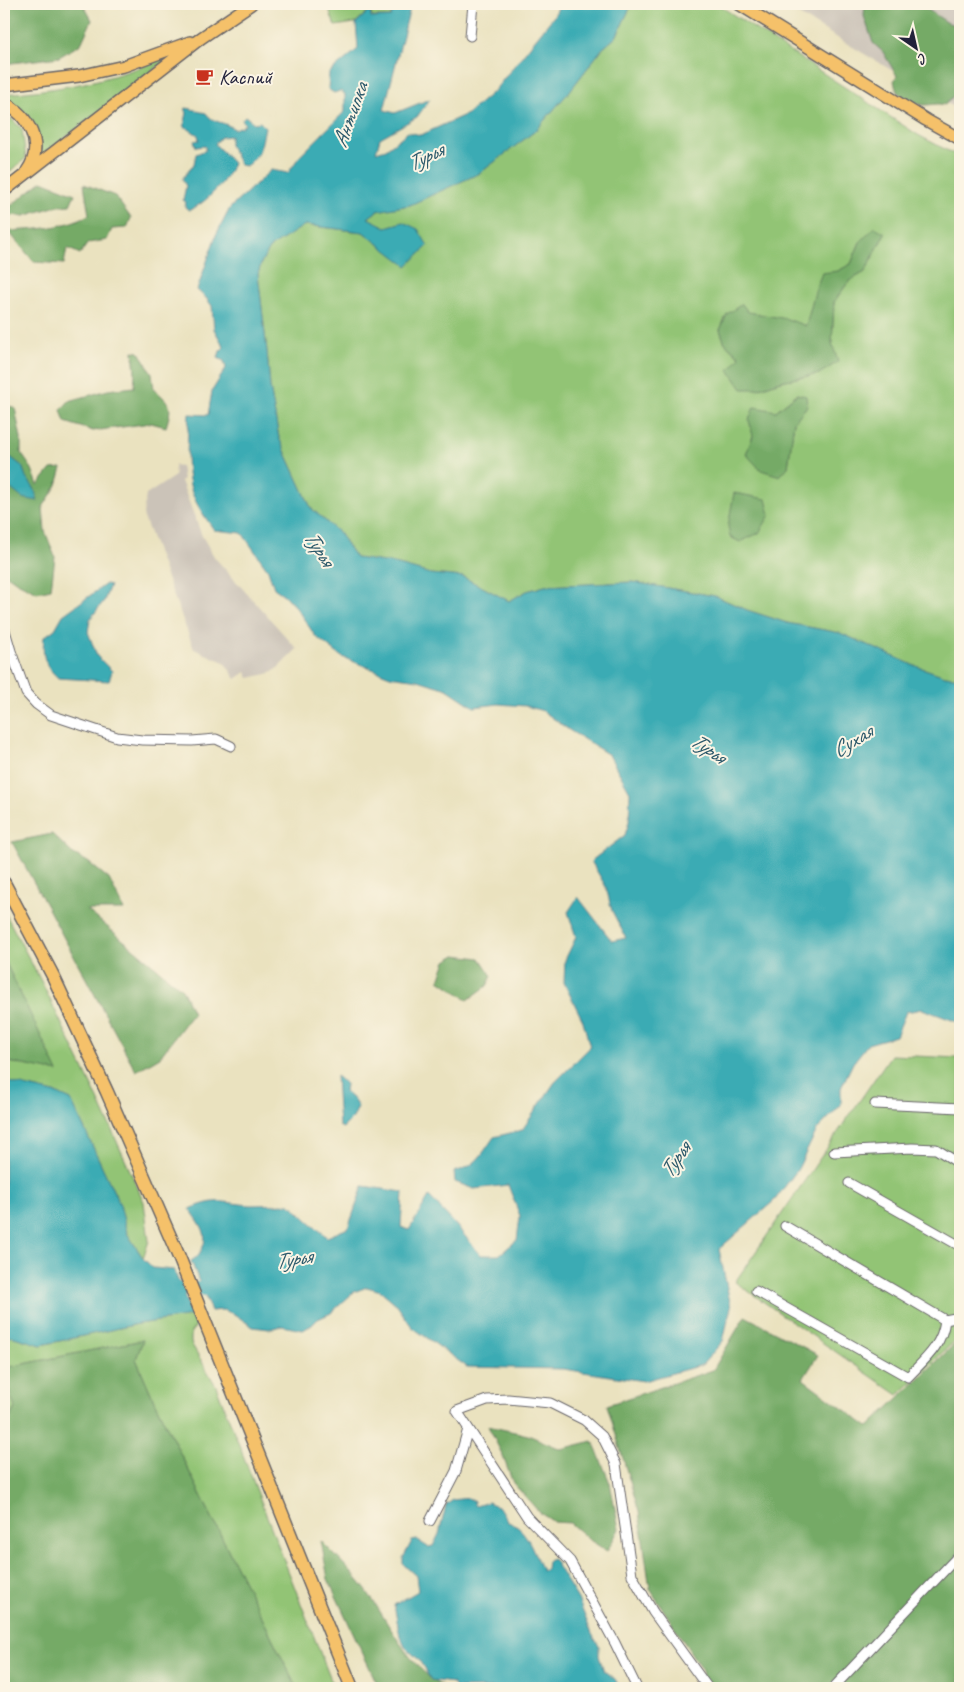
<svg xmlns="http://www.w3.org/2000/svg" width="964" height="1692" font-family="Caveat,sans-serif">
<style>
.industrial{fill:#cbc3b8}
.green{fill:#92c474;stroke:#5a7358;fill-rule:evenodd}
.forest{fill:#75aa66;stroke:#4c6650}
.water{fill:#3aabb4;stroke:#2e6678}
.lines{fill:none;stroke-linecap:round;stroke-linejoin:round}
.river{stroke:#3aabb4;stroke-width:14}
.minor-casing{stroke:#686569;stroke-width:11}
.major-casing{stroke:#686569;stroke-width:14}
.highway-casing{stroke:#686569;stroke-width:15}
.minor{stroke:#fff;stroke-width:9}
.major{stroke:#f5c16b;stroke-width:11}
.highway{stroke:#f5c16b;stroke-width:12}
.labels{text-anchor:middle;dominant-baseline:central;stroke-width:4;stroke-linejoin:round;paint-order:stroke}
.poi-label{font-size:21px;fill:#22223b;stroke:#fcf5e5;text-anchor:start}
.water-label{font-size:22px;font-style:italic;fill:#2c596b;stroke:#fcf5e5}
</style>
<rect width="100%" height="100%" fill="#fcf5e5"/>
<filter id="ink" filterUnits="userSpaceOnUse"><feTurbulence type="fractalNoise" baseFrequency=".02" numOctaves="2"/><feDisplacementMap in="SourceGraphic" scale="10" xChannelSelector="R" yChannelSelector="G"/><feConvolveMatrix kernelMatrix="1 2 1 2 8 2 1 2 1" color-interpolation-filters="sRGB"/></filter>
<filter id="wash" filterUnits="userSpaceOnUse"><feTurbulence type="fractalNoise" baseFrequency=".0096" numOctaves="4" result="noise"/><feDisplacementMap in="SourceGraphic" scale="20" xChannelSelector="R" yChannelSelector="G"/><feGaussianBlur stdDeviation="1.12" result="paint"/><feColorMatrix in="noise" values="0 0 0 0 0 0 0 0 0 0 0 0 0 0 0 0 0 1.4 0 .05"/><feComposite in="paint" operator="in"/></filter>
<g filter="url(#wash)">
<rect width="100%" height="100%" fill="#eae2bf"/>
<!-- industrial -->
<path class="industrial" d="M791 4H960V111L789 9Z
M174 465 181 466 183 480 181 481 202 536 215 558 297 649 277 669 271 673 249 678 246 672 236 679 224 662 194 649 143 515 146 495 175 476Z"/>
<!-- green -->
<path class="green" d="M331 4H395L390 17H372L370 10 355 23 335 26 330 12Z
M632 4H717L918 135 960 157V678L945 676 913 665 840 633 787 623 747 610 715 596 632 582 545 586 527 591 509 601 463 577 431 574 391 563 356 558 339 533 311 508 279 438 270 387 267 351 258 274 262 261 271 247 304 225 363 232 408 266 403 222 386 227 367 219 377 211 410 205 480 173 535 131 569 92 602 49 616 37ZM885 233 865 272 849 281 834 302 832 343 819 374 780 381 757 389 729 371 740 357 725 343 720 330 727 314C754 312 780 317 806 326L838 271 851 264 860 242ZM797 394 807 406 794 422 788 467 746 455 753 436 776 411Z
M178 51 37 159 40 146 4 99V94C67 89 121 79 178 51Z
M4 112 22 129 26 158 4 177Z
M4 911 41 981 96 1095 144 1202 149 1241 143 1258 127 1233 120 1205 71 1100 58 1094 4 1081V1061L57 1071 4 959Z
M891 1055 960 1058V1336L898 1395 735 1282Z
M192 1316 196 1326 191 1332V1343L216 1386 334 1688H297L156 1405 136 1359 143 1340 4 1368V1341L11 1336 41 1345 138 1324Z
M4 1375 15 1408 4 1429Z"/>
<!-- forest -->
<path class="forest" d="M4 4H83L92 20 81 44 59 57 4 64Z
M865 4H919L948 23 960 26V93H956L945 105C938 103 932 105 924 105 914 104 905 98 897 92L894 81 897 76 883 52 873 43 864 16Z
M42 181 75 194 70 205 57 206 24 216 4 215V211Z
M84 184 115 196 131 218 127 228 112 229 107 240 88 243 80 254 67 248 64 264 34 262 8 231C40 229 59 229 89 215Z
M875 227 885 233 865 272 849 281 834 302 832 343 838 362 819 374 780 381 757 389H742L729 370 740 357 725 343 720 330 727 314 742 304 748 312 787 319 806 326 816 288 822 273 838 271 851 264 860 242Z
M133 351 139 352 152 373 154 389C171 404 173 405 166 427L151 423 93 431 65 422 61 410 69 401 108 390 134 387 135 373Z
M797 394 806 396 807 406 794 422 788 467 780 476 761 470 746 454 753 436 749 420 754 407 776 411Z
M4 404 15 408 21 438V453L32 469 38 485 51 469 62 468 57 485 43 507 45 531 55 557 51 589 37 592 17 582 4 573V483L9 487 34 488 26 478 22 466 4 452Z
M734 493 766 499 770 515 759 533 740 542 730 537 728 526Z
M52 834 72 853 88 862 109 879 124 910H87L182 989 193 1013 160 1057 136 1071 12 842Z
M456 955 480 958 492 976 487 986 468 1000 439 980 446 961Z
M4 959 58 1072 4 1061Z
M745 1316 818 1355 803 1379 868 1427 960 1339V1688H704L702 1670 650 1589 639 1512 607 1405 713 1370Z
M143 1340 136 1359 156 1405 297 1688H4V1429L15 1408 4 1375V1368Z
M488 1426 528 1435 561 1449 593 1441 610 1483 619 1529 607 1551 588 1539 570 1523 554 1522 540 1513 513 1483 502 1454Z
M321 1541C337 1557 352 1572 366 1590 390 1624 407 1666 445 1688H379L328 1579Z"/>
<!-- water -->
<path class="water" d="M396 4H411L384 110 395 113 430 99 417 117 380 138 376 152 386 149 408 132 421 135 467 114 494 91 554 16 560 4H632L616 37 602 49 569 92 535 131 480 173 410 205 377 211 368 218 386 227 403 222 418 229 428 246 407 266 363 232 305 225 271 247 262 261 258 274 267 351 270 387 279 438 311 508 339 533 356 558 391 563 431 574 463 577 509 601 527 591 545 586 632 582 715 596 747 610 787 623 840 633 913 665 945 676 960 678V1023L922 1009 906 1012 896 1036 868 1044 853 1063 841 1088V1105L817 1130 798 1169 775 1200 719 1249 731 1307 723 1341 702 1365 644 1381 563 1369 467 1367 412 1327 396 1304 381 1291 367 1287 354 1292 331 1313 318 1319 312 1325 303 1330 282 1326 269 1329 253 1327 234 1314 223 1310 211 1311 191 1261C196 1258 199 1255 202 1249 210 1233 199 1223 190 1209 218 1197 222 1203 251 1205 264 1205 277 1204 290 1204L327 1237 348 1228 363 1186 403 1192 401 1227 409 1230 429 1196 455 1224 481 1255H499L517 1240 520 1216 508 1185 474 1189 455 1182 454 1172C477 1166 481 1155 494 1137L522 1130 555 1082 590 1047 583 1021 564 983 565 960 576 937 568 912 578 897 612 941 626 938 612 911 606 887 591 861 625 835 629 822 630 792 609 755 569 730 543 711 526 706 498 704 474 707 447 689 418 680 390 676 342 657 316 637 297 609 284 595 274 588 268 570 242 533 214 530C205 517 193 501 190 485 185 462 188 437 189 414L208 415 212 391 226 368 224 361 218 358 220 351 224 347 214 329 212 306 206 298 197 290 216 235 230 208 271 170 288 173 299 157 345 111V94L340 91 334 93 328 89 329 73 358 49 356 23 370 10 371 18 391 17Z
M185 108C193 108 198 112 206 113 213 124 225 121 234 129L245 125 242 119 245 116 254 123 260 122 265 127C261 145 262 154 246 166L240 165 230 145V136L221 137 215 144 233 163C229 178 205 205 189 210L185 207 186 202 183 200 186 186 182 179 194 164 196 154 206 150 205 146 196 147 194 141 199 140 198 135 184 126 187 113Z
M4 452 22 466 26 477 34 488 38 501 22 498 4 483Z
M106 584 110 585 104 601 90 619 88 632 97 656 112 671 109 681 58 678C44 665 42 656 44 637L55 629 63 615Z
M336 1076 346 1084 345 1092 353 1099 358 1107 353 1118 343 1128 339 1126Z
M4 1081 58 1094 71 1100 120 1205 127 1233 143 1258 153 1268 174 1270 192 1316 138 1324 41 1345 11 1336 4 1341Z
M468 1498 474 1501V1505L476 1506 488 1502 499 1507 508 1522C528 1528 534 1554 542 1571L546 1569 547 1561 553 1559 578 1599 592 1634 599 1646V1656L604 1671 615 1679 620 1688H456L453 1683 431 1680 419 1660 405 1647 400 1636 394 1605 418 1591 416 1576 403 1564V1558L412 1541 417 1540 428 1547 433 1546 439 1534 446 1505 453 1500Z"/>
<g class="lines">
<!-- river -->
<path class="river" d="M163 1289H221"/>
</g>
</g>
<g filter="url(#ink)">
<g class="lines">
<defs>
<path id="minor" d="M470 36 473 4
M4 627 11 651 26 693 36 704 51 715 117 737 142 740 192 741 216 739 231 746
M875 1104 960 1108
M834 1152 912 1148 936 1149 960 1164
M849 1183 960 1246
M785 1226 945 1320 960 1317
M756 1291 908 1377C925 1359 942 1346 945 1320
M430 1521 456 1471 468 1429
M637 1688 615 1643 570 1561 527 1517 457 1411 487 1400 508 1399 550 1403 584 1420 602 1436 616 1464 632 1575 653 1612 708 1688
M833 1688 960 1554"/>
<path id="major" d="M739 4 926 120 960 139
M4 85 79 76 124 66 190 42
M4 103C29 115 45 146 27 171
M4 191 201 38 251 4"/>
<path id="highway" d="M4 883 53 976 107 1092 179 1257 352 1688"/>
</defs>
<!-- minor casing -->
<use href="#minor" class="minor-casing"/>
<!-- major casing -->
<use href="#major" class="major-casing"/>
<!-- highway casing -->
<use href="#highway" class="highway-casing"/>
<!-- minor -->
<use href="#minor" class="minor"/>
<!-- major -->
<use href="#major" class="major"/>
<!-- highway -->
<use href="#highway" class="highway"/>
</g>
</g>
<!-- icons -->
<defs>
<symbol id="cafe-bare" viewBox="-9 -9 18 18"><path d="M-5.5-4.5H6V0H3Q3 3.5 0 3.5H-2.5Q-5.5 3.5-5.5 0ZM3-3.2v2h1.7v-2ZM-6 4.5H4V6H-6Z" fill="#c8321e" stroke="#fcf5e5" stroke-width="2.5" paint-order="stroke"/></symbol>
</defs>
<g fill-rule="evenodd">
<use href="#cafe-bare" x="192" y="64" width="25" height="25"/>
</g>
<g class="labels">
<!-- poi labels -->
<g class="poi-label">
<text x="219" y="77">Каспий</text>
</g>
<!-- water labels -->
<g class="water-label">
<text transform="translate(350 115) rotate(-70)">Антипка</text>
<text transform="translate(425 157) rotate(-26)">Турья</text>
<text transform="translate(319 548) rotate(57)">Турья</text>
<text transform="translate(852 741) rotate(-31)">Сухая</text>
<text transform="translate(708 748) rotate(34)">Турья</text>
<text transform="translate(675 1160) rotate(-56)">Турья</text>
<text transform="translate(293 1259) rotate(-9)">Турья</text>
</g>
</g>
<!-- margin -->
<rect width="964" height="1692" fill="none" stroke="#fcf5e5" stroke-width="20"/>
<!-- north arrow -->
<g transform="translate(916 48) rotate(146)" stroke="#fcf5e5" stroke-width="4" paint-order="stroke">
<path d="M0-4L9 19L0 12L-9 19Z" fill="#22223b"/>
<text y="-8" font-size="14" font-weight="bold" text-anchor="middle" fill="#22223b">С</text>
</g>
</svg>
